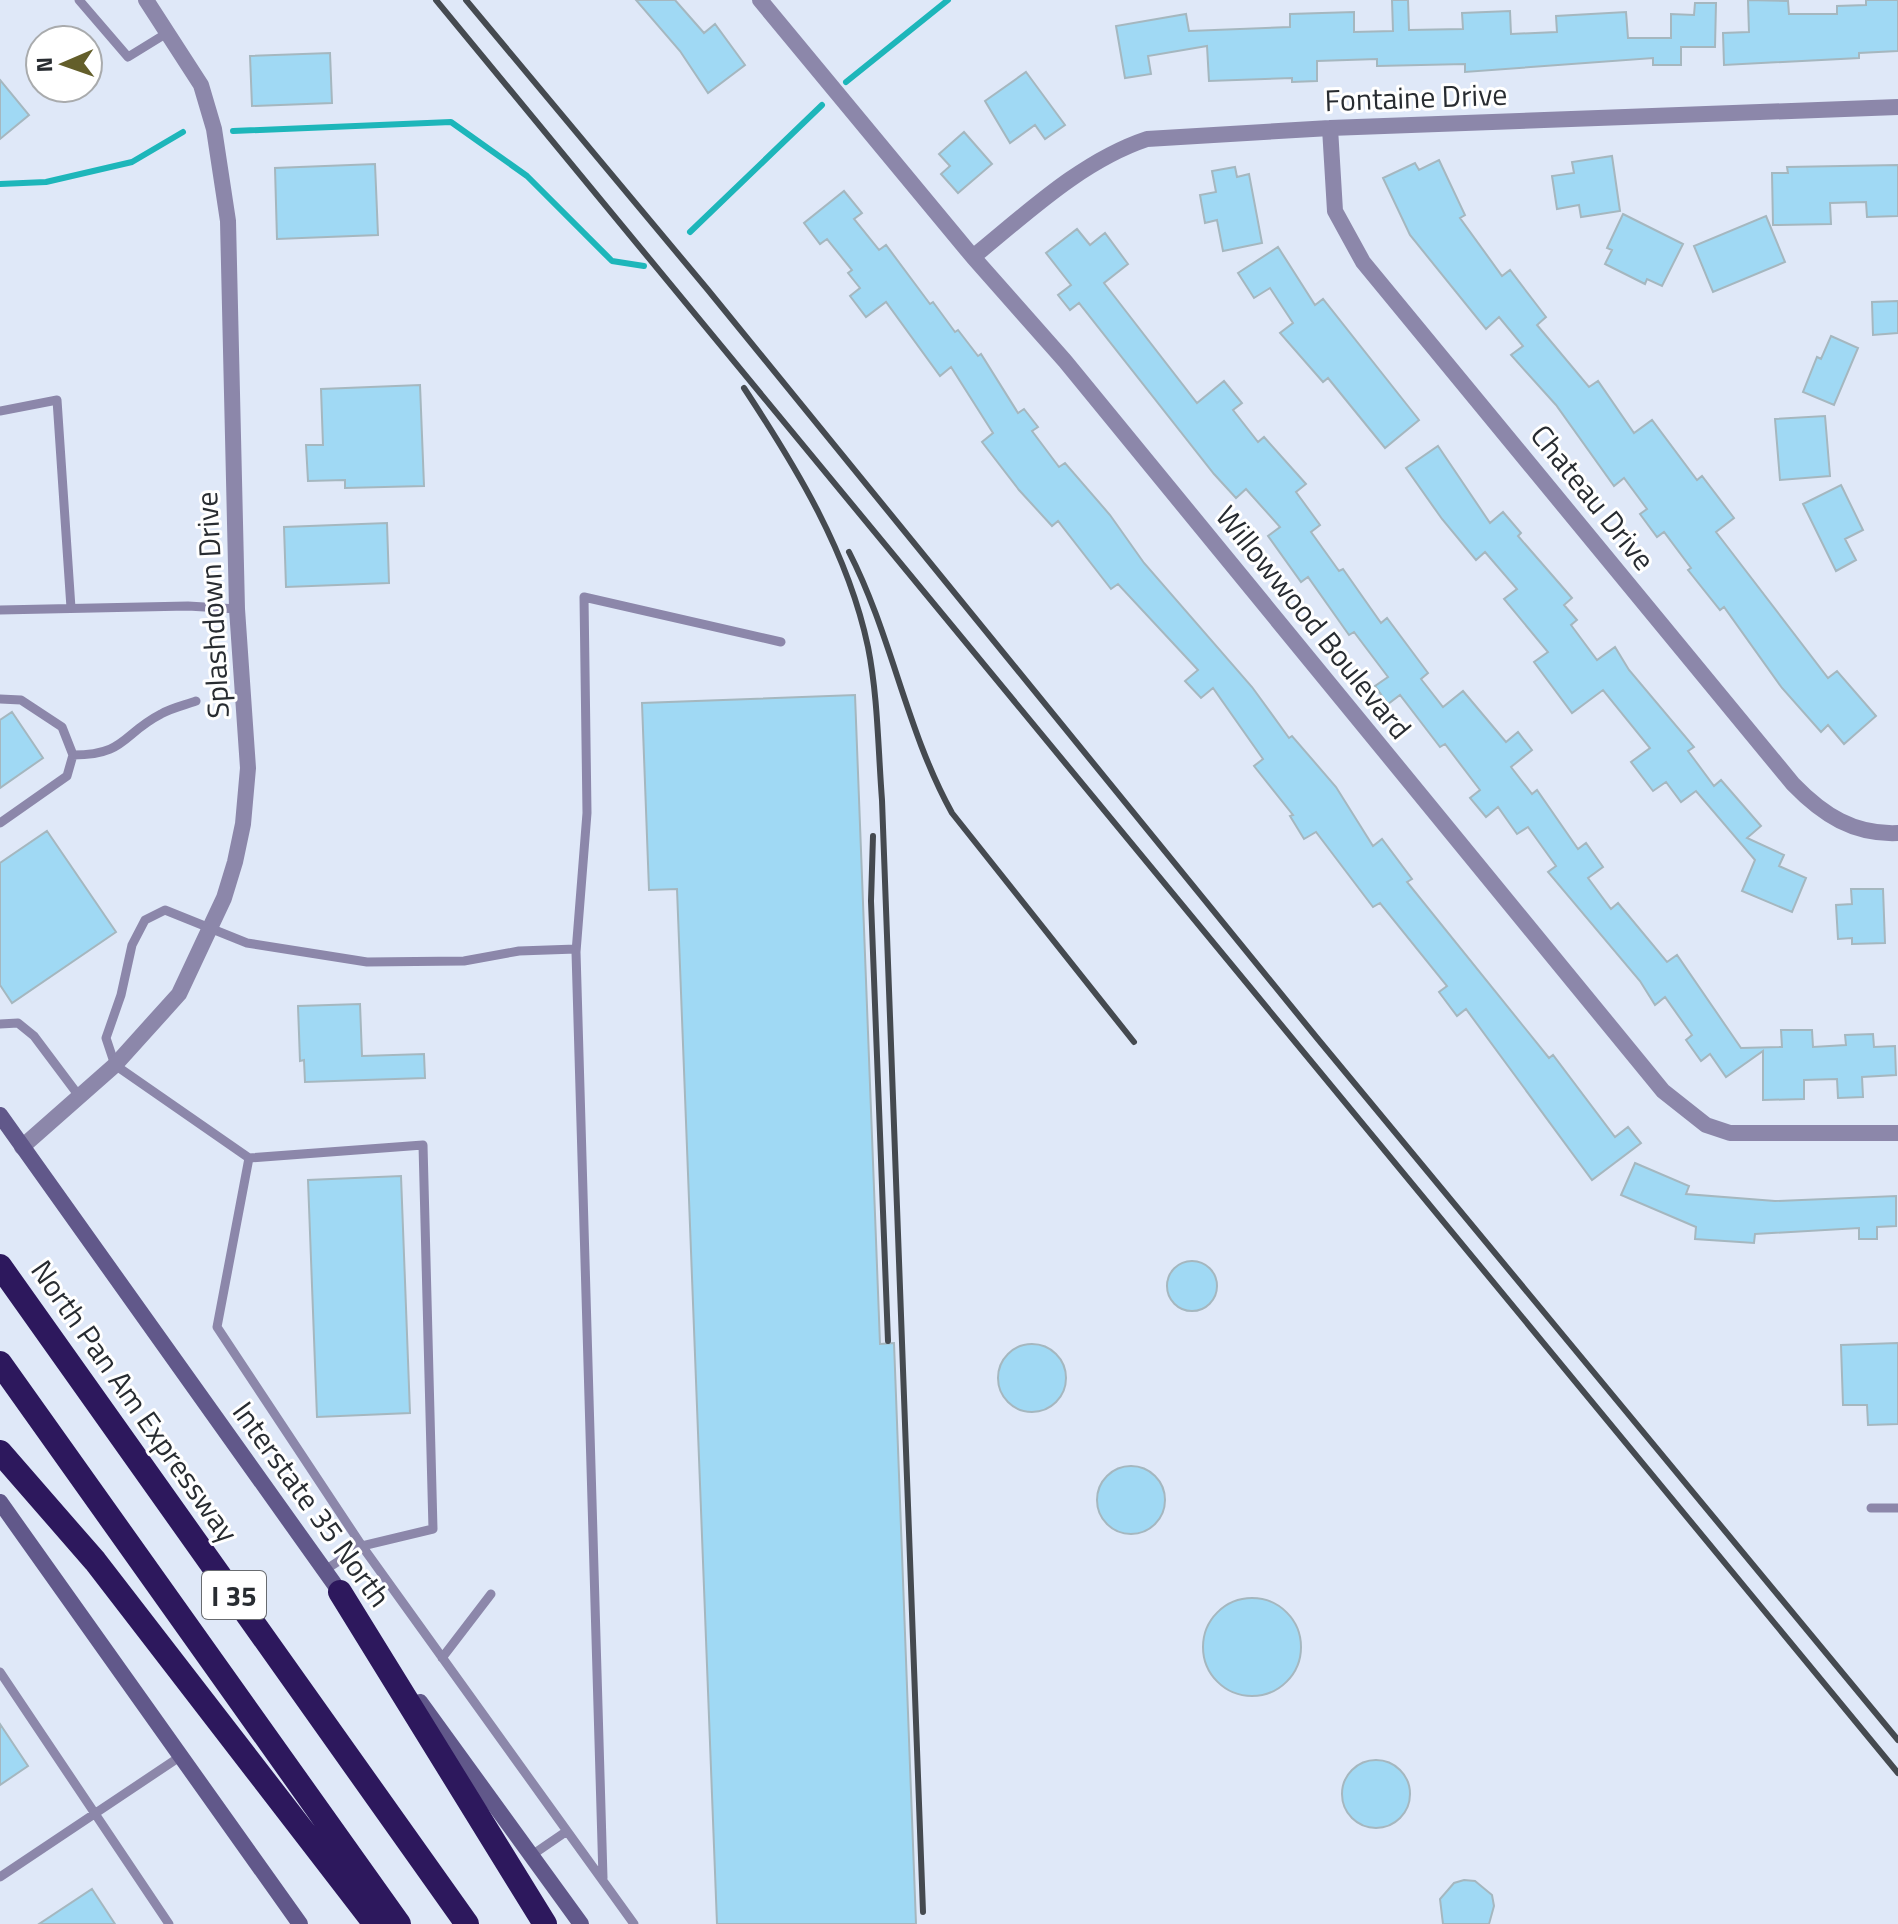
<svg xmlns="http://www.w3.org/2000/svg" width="1898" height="1924" font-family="'Titillium Web',sans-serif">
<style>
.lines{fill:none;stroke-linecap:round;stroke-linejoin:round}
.stream{stroke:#1db6ba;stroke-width:6}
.building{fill:#a0d9f4;stroke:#a5b7bf;stroke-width:2}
.service{stroke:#8c87aa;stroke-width:9}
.minor{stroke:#8c87aa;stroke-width:16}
.secondary{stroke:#61588a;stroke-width:16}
.motorway{stroke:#2d185d;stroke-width:24}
.rail{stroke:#454a50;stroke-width:6}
.labels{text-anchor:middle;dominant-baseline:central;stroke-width:6;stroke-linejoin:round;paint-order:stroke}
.shield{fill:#fff;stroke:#686b6f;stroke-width:2}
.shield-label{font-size:28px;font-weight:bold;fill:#282c31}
.street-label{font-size:30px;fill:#282c31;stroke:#fff}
</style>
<rect width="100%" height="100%" fill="#dfe8f8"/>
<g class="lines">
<!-- stream -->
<path class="stream" d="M846 82 948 0
M233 131 451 122 527 176 612 261 644 266
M0 184 46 182 132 162 183 132
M690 232 822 105"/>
</g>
<!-- building -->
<path class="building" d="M636 0H675L704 33 715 24 745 65 708 93 680 51Z
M1392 0H1408L1409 30 1463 29 1462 13 1510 11 1511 34 1557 32 1556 16 1626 12 1628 38H1671V14L1694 15 1695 3H1716L1715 47H1681V65H1653V58L1465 72V64L1377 66V59L1317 61V81L1292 82V78L1209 81 1207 46 1148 56 1151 74 1125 78 1116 26 1186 14 1189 31 1290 27V14L1354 12V32L1393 31Z
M1748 0 1788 1 1789 14H1837V6L1866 5V0H1898V51L1859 53V58L1724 65 1723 33 1749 32Z
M330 53 332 103 252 106 250 56Z
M1026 72 1065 125 1045 139 1035 125 1010 143 985 101Z
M0 80 29 115 0 139Z
M964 132 992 164 958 193 941 174 950 166 939 154Z
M1612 156 1620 211 1581 217 1579 205 1557 209 1552 176 1574 173 1572 162Z
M1439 160 1465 215 1460 218 1502 276 1510 270 1546 317 1537 325 1589 387 1598 381 1634 433 1652 420 1697 480 1702 476 1734 518 1716 532 1828 678 1837 671 1876 716 1844 744 1828 725 1821 732 1782 688 1724 607 1720 610 1688 570 1691 568 1664 532 1657 537 1640 514 1647 509 1624 478 1614 486 1556 405 1511 355 1523 346 1499 317 1486 329 1410 235 1383 178 1415 163 1419 170Z
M375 164 378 235 277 239 275 168Z
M1898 165V216L1867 217 1866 202 1830 203 1831 224 1773 225 1772 173H1788L1787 167Z
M1235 167 1237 177 1249 174 1262 243 1223 251 1217 220 1205 223 1200 195 1216 192 1212 171Z
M844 191 862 213 854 219 879 250 886 245 930 304 933 302 955 332 958 330 978 356 981 354 1018 413 1024 409 1038 427 1032 431 1059 467 1065 463 1110 515 1144 563 1252 687 1289 738 1292 736 1336 787 1373 846 1382 839 1412 879 1407 882 1549 1058 1553 1055 1615 1137 1628 1127 1641 1143 1592 1180 1466 1009 1457 1016 1439 992 1447 986 1380 903 1373 907 1316 832 1304 839 1290 816 1293 815 1254 766 1263 759 1213 688 1201 698 1185 681 1198 670 1118 584 1111 589 1058 521 1052 526 1019 490 982 442 993 433 951 367 940 376 886 302 866 317 850 296 860 288 848 273 852 270 827 239 820 244 804 223Z
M1623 214 1683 244 1662 286 1647 279 1645 284 1605 264 1612 250 1607 248Z
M1766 216 1785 262 1713 292 1694 246Z
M1077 229 1090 245 1105 233 1128 264 1104 283 1197 403 1224 381 1242 403 1233 410 1258 442 1264 437 1306 484 1296 492 1320 525 1311 532 1339 571 1343 569 1381 623 1387 618 1428 673 1421 679 1443 707 1463 691 1506 742 1518 732 1532 750 1511 767 1532 794 1537 790 1578 849 1586 843 1603 867 1588 878 1611 909 1618 903 1667 962 1677 955 1741 1048 1782 1047 1781 1030H1812L1813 1047 1846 1045 1845 1035 1873 1034 1874 1047 1895 1046 1896 1075 1862 1077 1863 1097 1838 1098 1837 1079 1804 1080V1099L1763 1100V1051L1726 1077 1710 1054 1701 1061 1686 1040 1692 1035 1665 997 1655 1005 1640 981 1548 872 1556 866 1528 827 1517 834 1498 807 1486 817 1470 798 1480 790 1445 744 1440 747 1400 695 1388 704 1375 686 1388 677 1354 632 1349 635 1308 577 1301 582 1268 536 1280 527 1246 489 1236 498 1214 474 1079 303 1070 310 1058 295 1071 285 1046 253Z
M1278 247 1315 305 1323 299 1419 420 1385 448 1328 378 1323 382 1280 333 1293 323 1270 288 1254 298 1238 273Z
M1898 301V333L1873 335 1872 302Z
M1831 336 1858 348 1834 405 1803 392 1817 357 1821 359Z
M420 385 424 486 345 488V480L308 481 306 445H323L321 389Z
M1825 416 1830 476 1780 480 1775 419Z
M1438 446 1490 523 1503 512 1521 533 1518 536 1572 598 1564 605 1577 620 1571 625 1597 660 1615 647 1629 670 1694 747 1688 751 1714 786 1721 780 1761 826 1747 838 1784 855 1779 866 1806 878 1792 912 1742 891 1755 860 1696 791 1681 802 1666 782 1653 791 1631 762 1650 748 1603 690 1572 713 1534 662 1548 652 1504 599 1517 589 1485 552 1476 560 1442 519 1406 468Z
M1841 485 1863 530 1845 539 1856 560 1836 571 1803 504Z
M387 523 389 583 286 587 284 527Z
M855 695 880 1344 894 1343 916 1924H717L677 889 649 890 642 703Z
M12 712 43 758 0 788V720Z
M47 831 116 932 12 1003 0 985V863Z
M1851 889H1883L1885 943 1852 944V938L1838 939 1836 905 1852 904Z
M360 1004 362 1056 424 1054 425 1078 305 1082 304 1060 300 1061 298 1006Z
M1635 1163 1689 1186 1686 1194 1775 1201 1896 1196V1226L1877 1227V1239H1859V1228L1755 1234 1754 1243 1695 1239 1696 1227 1621 1195Z
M401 1176 410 1413 317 1417 308 1180Z
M1167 1286a25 25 0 1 1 50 0a25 25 0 1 1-50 0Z
M1898 1343V1424L1868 1425 1867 1405H1843L1841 1345Z
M998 1378a34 34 0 1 1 68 0a34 34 0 1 1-68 0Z
M1097 1500a34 34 0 1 1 68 0a34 34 0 1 1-68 0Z
M1203 1647a49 49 0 1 1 98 0a49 49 0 1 1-98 0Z
M0 1724 28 1766 0 1785Z
M1342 1794a34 34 0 1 1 68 0a34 34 0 1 1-68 0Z
M1464 1880 1475 1881 1492 1895 1494 1906 1489 1924H1443L1440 1899 1454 1883Z
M92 1889 115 1924H39Z"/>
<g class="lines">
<!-- service -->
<path class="service" d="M79 0 128 57 167 33
M0 411 57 400 71 608
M0 610 188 606 237 609
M0 699 21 700 62 727 73 755 67 776 0 823
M73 755C126 755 122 734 161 714 171 708 185 705 196 701
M0 1024 18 1023 34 1036 79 1096
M249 1158 115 1065 106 1038 121 995 132 945 145 920 165 910 247 943 367 962 464 961 519 951 576 949
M1871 1508H1898
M325 1570 362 1546 433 1529 423 1145 249 1158 217 1327 362 1546 567 1831
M442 1658 491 1594
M0 1672 169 1924
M532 1855 567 1831 634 1924
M0 1877 181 1756
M603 1878 576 952 587 813 584 597 781 642"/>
<!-- minor -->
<path class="minor" d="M760 0 973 257 1065 361 1663 1091 1706 1125 1730 1133H1898
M1330 128 1335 211 1363 262 1793 784C1823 815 1854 835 1898 833
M973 257C1026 214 1081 161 1147 139L1330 128 1898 107
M22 1147 115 1065 179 994 224 898 235 862 243 824 248 768 237 609 228 221 214 129 201 85 146 0"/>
<!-- secondary -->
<path class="secondary" d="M0 1115 345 1599
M0 1502 300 1924
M420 1702 581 1924"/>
<!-- motorway -->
<path class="motorway" d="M0 1266 467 1924
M0 1363 399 1924
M0 1452 95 1561 375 1924
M340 1592 545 1924"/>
<!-- rail -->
<path class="rail" d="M436 0 1898 1773
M466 0 708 290 1317 1038 1898 1740
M744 388C796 467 848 552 868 647 878 697 878 749 882 800L923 1912
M849 552C892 636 906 730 952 813L1134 1042
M873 836 871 901 888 1341"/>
</g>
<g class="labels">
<!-- shield labels -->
<rect class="shield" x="202" y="1571" width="64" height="48" rx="6"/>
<g class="shield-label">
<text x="234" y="1595">I 35</text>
</g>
<!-- street labels -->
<g class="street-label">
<text transform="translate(1416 97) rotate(-2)">Fontaine Drive</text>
<text transform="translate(1593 497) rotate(51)">Chateau Drive</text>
<text transform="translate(212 605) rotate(-93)">Splashdown Drive</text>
<text transform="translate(1314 622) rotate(51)">Willowwood Boulevard</text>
<text transform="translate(135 1401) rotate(55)">North Pan Am Expressway</text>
<text transform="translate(312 1504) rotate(54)">Interstate 35 North</text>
</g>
</g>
<!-- north arrow -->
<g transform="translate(64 64) rotate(268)"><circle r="38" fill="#ffffff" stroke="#a9abad" stroke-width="2"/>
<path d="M0-6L14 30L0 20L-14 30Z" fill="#635e2a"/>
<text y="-12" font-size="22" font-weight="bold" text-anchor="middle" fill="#282c31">N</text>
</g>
</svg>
